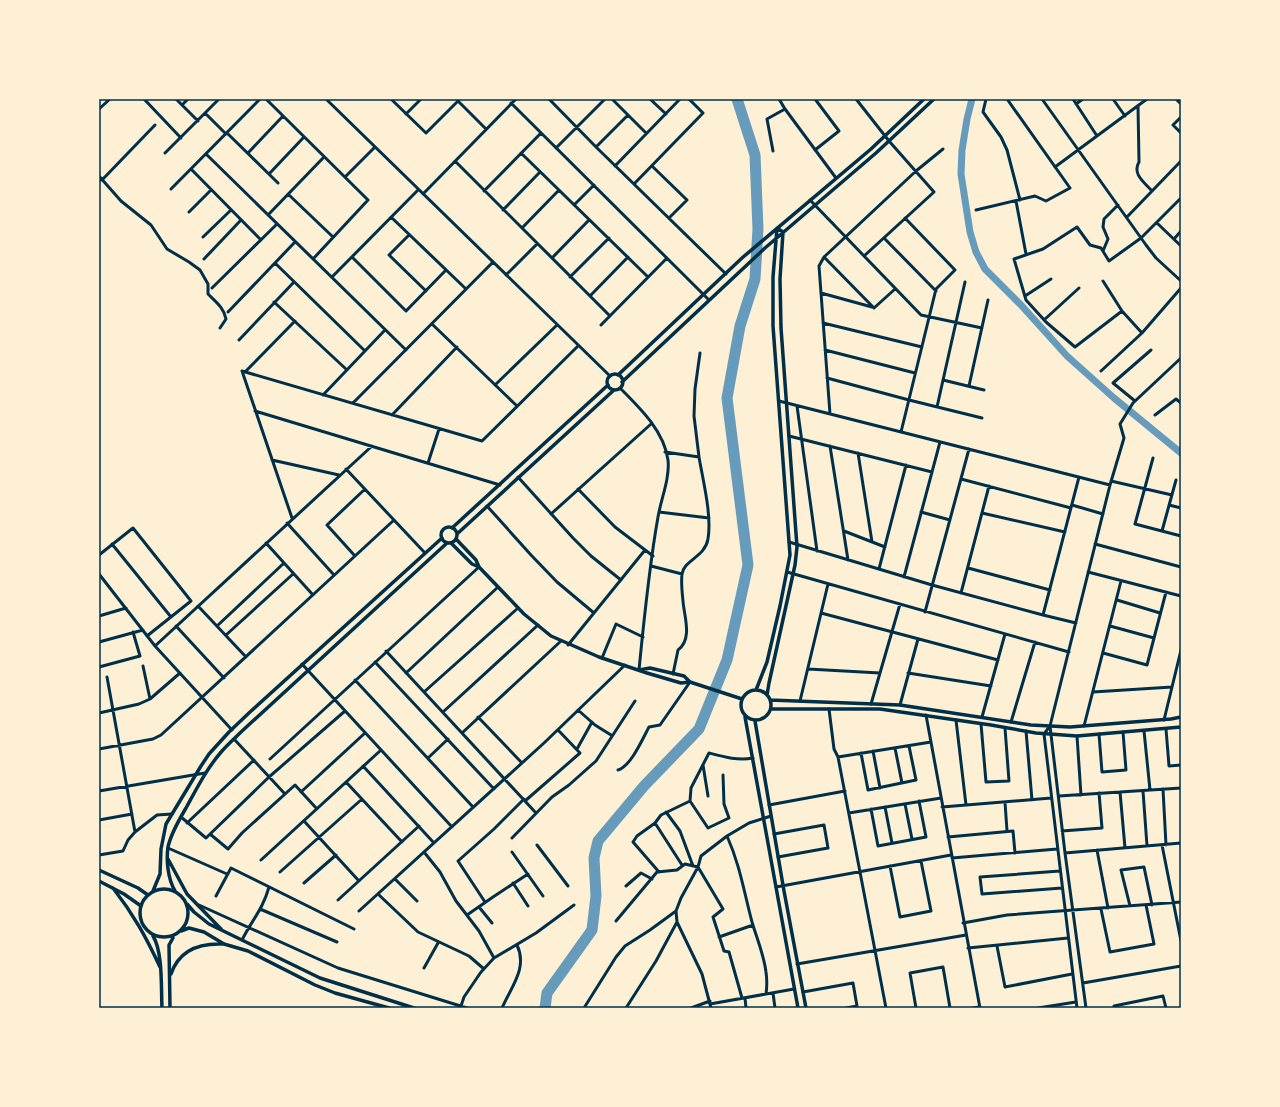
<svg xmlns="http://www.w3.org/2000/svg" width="1280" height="1107" font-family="'Space Grotesk',sans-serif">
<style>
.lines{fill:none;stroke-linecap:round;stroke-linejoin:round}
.canal{stroke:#669bbc;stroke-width:7}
.river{stroke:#669bbc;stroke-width:11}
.minor{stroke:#003049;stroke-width:3}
.tertiary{stroke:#003049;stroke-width:3.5}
.neatline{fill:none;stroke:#003049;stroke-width:1.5}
</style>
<rect width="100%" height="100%" fill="#fdf0d5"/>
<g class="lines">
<!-- canal -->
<path class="canal" d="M972 99 967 119 962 150 961 174 970 232 976 252 985 269 1021 305 1067 356 1114 398 1181 453"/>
<!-- river -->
<path class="river" d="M545 1008 547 993 592 930 596 896 594 858 598 841 644 786 699 729 727 660 748 565 727 398 740 326 755 279 758 229 755 155 737 99"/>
<!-- minor -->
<path class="minor" d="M144 99 181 138
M176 99 198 121
M266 99 368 200 313 259
M326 99 610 376
M391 99 426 133 458 101
M456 99 486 129
M549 99 596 147 726 274
M612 99 646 133
M650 99 666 114
M779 99 785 109 836 178
M856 99 889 141 934 192 864 256
M986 99 983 112 1001 137 1007 150 1020 200
M1042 99 1146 245 1156 258 1181 281
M1073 99 1097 136
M1113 99 1125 116
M1176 99 1181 104
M511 103 709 300
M1076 104 1083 99
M182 105 188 99
M1138 106 1139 162C1132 174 1144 182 1152 191
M99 109 110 99
M205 113 226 134
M406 114 421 99
M1181 117 1173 125 1181 133
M227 133 278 183
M596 147 628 115
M556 148 605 99
M815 150 839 131 815 99
M773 151 767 119 785 109
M165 153 219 99
M248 153 283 116
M521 153 648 277
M206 154 406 350
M455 161 610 316
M615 166 680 99
M652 166 687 200 669 218
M1055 167 1147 99
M191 169 261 240
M269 174 304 137
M99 176 121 201 151 225 167 249 189 262 200 270 208 284V294C216 302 224 308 226 319L220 328
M345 177 375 147
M99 180H102L155 125
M634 184 703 113 689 99
M171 189 260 99
M484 191 541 133
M288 194 333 237
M423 194 516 99
M810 200 921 315 982 328
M1016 201 1026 254
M574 205 594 185
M503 210 540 172
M976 210 1035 196 1046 201 1070 188 1007 99
M189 212 211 190
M268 215 324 157
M391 217 466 289
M1127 217 1181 161
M1157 223 1181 246
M522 228 559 190
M409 235 389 255 426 291
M203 237 231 210
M884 238 936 291
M1174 239 1181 231
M1103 251 1108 239 1103 227 1104 219 1118 205
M352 257 406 311 446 270
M824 257 874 308
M552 258 589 220
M204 259 241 220
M275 263 365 351
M506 275 537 244
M332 277 418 190
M570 277 609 238
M1103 281 1122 311 1142 333
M212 288 277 224
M821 293 872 307
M590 296 628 257
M1025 296 1051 279
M274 302 347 370
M874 308 895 289
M1122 311 1075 347 1046 322 1026 300 1014 259 1043 249 1077 227 1090 245 1101 248 1109 261 1141 238 1181 198
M228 312 295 242
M1044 320 1079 288
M823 323 922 347
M432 324 517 406
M601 325 667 258
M239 340 294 282
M825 350 915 373
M242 371 482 441 578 346
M242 371 292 518
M1101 371 1142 333 1181 288
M245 372 295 321
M827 378 909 400 982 418
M943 380 984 390
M495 385 557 325
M969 386 988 300
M620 388C640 408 664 431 668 460 670 478 661 499 658 517 649 567 644 619 639 670
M323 395 385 330
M779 401 1110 485
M1135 401 1113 383 1151 350
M353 403 493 262
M797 406 817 551
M937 407 965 282
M255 411 500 485
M830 414 819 266 824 257 916 171 943 149
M392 415 457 347
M1155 415 1176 399 1181 403
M901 432 936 289 955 270 905 218
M789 436 932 472
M830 446 848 560
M665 452 699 457C703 481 712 515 708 539 705 557 684 560 682 574 681 582 682 592 683 601 684 616 693 639 678 650L673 674
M858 453 872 542
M699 457 694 416 695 389 700 353
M1153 458 1135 524 1181 536
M272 460 339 475
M428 463 439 429
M346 469 425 553
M518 477 573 538 591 556 621 580
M961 479 1071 508
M1111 481 1172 495
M578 489 615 527 653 556
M1072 505 1103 514
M1169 505 1181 508
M487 506 531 555 557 582 594 613
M659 512 709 518
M921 512 950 520
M982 513 1065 532
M551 514 651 424
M287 523 334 575
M844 531 885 547
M1162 531 1176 480
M789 542 932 585 1043 615
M266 543 313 595
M112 544 171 617
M1095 544 1181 567
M99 555 133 528 191 601 147 636
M355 556 327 525 365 489
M651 566 682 574
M968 568 1050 590
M879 569 906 465
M787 572 1069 652
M1088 572 1181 596
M99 574 155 646 232 730
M904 577 940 442
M961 593 989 486
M1117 600 1160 613
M198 606 246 657
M925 612 969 449
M821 613 998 660
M99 616 126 608
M1076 623 1043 615 1079 477
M176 626 224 678
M217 626 284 563
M1110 626 1154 638
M226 635 293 574
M99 642 143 630
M568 645 645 550
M155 646 372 446
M386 651 536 813
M1103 653 1147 665 1166 592
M602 658 616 624 643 637
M375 662 494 789
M302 664 452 827
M143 666 150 699
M99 667 140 656 133 632
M808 669 880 673
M406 673 498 587
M908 673 991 686
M107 677 135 832
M355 680 473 807
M424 692 518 608
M1093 692 1172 687
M800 701 828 584
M871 704 900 604
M900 705 918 639
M829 709 834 749 838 757 886 1008
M578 710 595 725 611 735
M443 712 538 625
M99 713 139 704 150 699 180 673
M926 715 980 1008
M478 717 522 763
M982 717 1005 634
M956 720 966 805
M1164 720 1181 650
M1011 722 1035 642
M981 724 986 782 1009 781 1005 728
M1050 726 1044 734 1077 1008
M1084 726 1121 581
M1166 729 1169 766 1181 765
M1026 731 1032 800
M1144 731 1150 790
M462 733 561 641
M1099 734 1102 772 1126 770 1123 732
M1077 736 1081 795
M234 739 285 794
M895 748 902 783
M99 749 153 739 161 735 394 520
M577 749 592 722
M873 751 880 788
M861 753 868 790 916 780 909 746
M838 757 931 742
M428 758 448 739
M270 759 479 567
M703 765 708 796
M363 766 434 843
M618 770C631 766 642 740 649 727L660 725 690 682
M346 782 402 842
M1163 789 1166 845
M99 791 205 773
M1143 791 1147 846
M301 792 365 733
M1120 792 1125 848
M1059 796 1181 788
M525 801 580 753 558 730
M690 801 708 828 729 818 724 804 723 775
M1005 802 1007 831
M905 804 912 839
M769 805 845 791
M885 807 892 843
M942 807 1051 798
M871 809 878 846 926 837 919 801
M666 812 680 831 693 866
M849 813 941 798
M181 817 206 838 269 777 345 711
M99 820 132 814
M304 821 359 881
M187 823 254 760
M655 823 682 865
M1062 831 1102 828 1099 793
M210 834 228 849 242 833 295 785 317 809
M774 834 824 825 828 848 778 857
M727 836C740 865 744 892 752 922 757 939 764 955 766 972 767 979 767 987 766 994
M948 837 1013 831 1015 853
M512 838 552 797 569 785 596 761 635 701
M537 845 568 886
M1162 845 1181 941
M168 848 227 874
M1097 850 1108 908
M424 852 440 872 456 901 479 931 494 958
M512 852 543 896
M1065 853 1181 843
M99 855 123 851 128 840 135 832 157 815 172 814
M952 858 1057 849
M261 860 381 750
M890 866 900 917 931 911 921 861
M1060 871 980 877 982 894 1062 888
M280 872 362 799
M659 872 633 842 637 836 655 823 661 815 690 801 691 788 709 753C724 757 738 761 753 758
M395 879 417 901
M304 883 336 855
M513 883 528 906
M626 886 641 873 652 879
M776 887 951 855
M378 894 418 932 469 956 484 969
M216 896 231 868 354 929
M338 900 419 826
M485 902 458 861 494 829 524 799
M199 905 338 968 467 1008
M1130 906 1121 870 1144 867 1152 905
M479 907 492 923
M260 909 337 942
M1101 909 1110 952 1154 944 1146 905
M359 911 544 743 625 665
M467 915 493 897 528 874
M616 921 657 872 677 870 685 864 698 867 723 909 713 917 724 951 729 952 742 998
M963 923 1007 915 1181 902
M719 937 753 925
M242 940C252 920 263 909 269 887
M997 946 1005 987 1072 974
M968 948 1068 938
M797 964 966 935
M424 968 438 943
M1083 983 1181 966
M803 992 853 983 857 1006 846 1008
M773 993 775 1008
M745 998 746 1008
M710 1004 794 989
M461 1006 464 997 481 972 494 958 536 933 574 905
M502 1008C511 987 528 968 517 945
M584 1008 616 957 625 946 650 930 676 911
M626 1008 656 961 677 922
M691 1008 710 1001
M711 1008 702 974 677 922 676 911 681 898 698 867 701 856 727 836 749 823 771 816
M916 1008 910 973 943 967 950 1008
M973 1008 979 1007
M1038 1008 1076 1002
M1086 1008 1065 853 1050 726 1110 485 1124 438 1120 424 1133 403 1181 358
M1114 1008V1006L1163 996 1166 1008"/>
<!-- tertiary -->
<path class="tertiary" d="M607 382a8 8 0 1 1 16 0a8 8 0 1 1-16 0Z
M618 375 742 258 871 149 924 99
M622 382 765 248 876 153 934 99
M441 535a8 8 0 1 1 16 0a8 8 0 1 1-16 0Z
M452 528 608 385
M457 534 614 390
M456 539 476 560 479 567 524 614 551 636 599 657 647 673 681 683 690 682
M451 543 472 564 479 567
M639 670 650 668 684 676 690 682 742 699
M741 705a15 15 0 1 1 30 0a15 15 0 1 1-30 0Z
M756 690 767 662 780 606 790 555 773 326V277L777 228 783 232 780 279 781 328 797 547 795 565 769 683 767 695
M770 700 900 705 1031 725 1070 727 1171 719 1181 717
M771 709H880L991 725 1036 733 1077 736 1181 727
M745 717 798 1008
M755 721 784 891 806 1008
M168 859 187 894 221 929
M99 870 138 888 148 895
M99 881 124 894 141 906
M113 888C134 915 146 937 160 967
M140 913a24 24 0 1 1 48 0a24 24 0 1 1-48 0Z
M153 891 160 874 161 849 166 824 201 766 209 754 229 732 250 712 442 538
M175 891C168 879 166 861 168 847 171 833 179 820 186 808 197 788 207 768 222 751 228 744 235 738 241 732L447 543
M187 904 194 912 209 924 320 978 414 1008
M181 931 189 928 204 932 224 944 248 951 315 985 335 993 389 1008
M153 936C163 952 161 988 162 1008
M171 974C179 950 200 943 223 944
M170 1008 169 945 173 938 172 936"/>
</g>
<!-- border -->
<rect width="1280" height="1107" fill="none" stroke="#fdf0d5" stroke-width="200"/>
<rect x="100" y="100" width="1080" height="907" class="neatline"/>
</svg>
